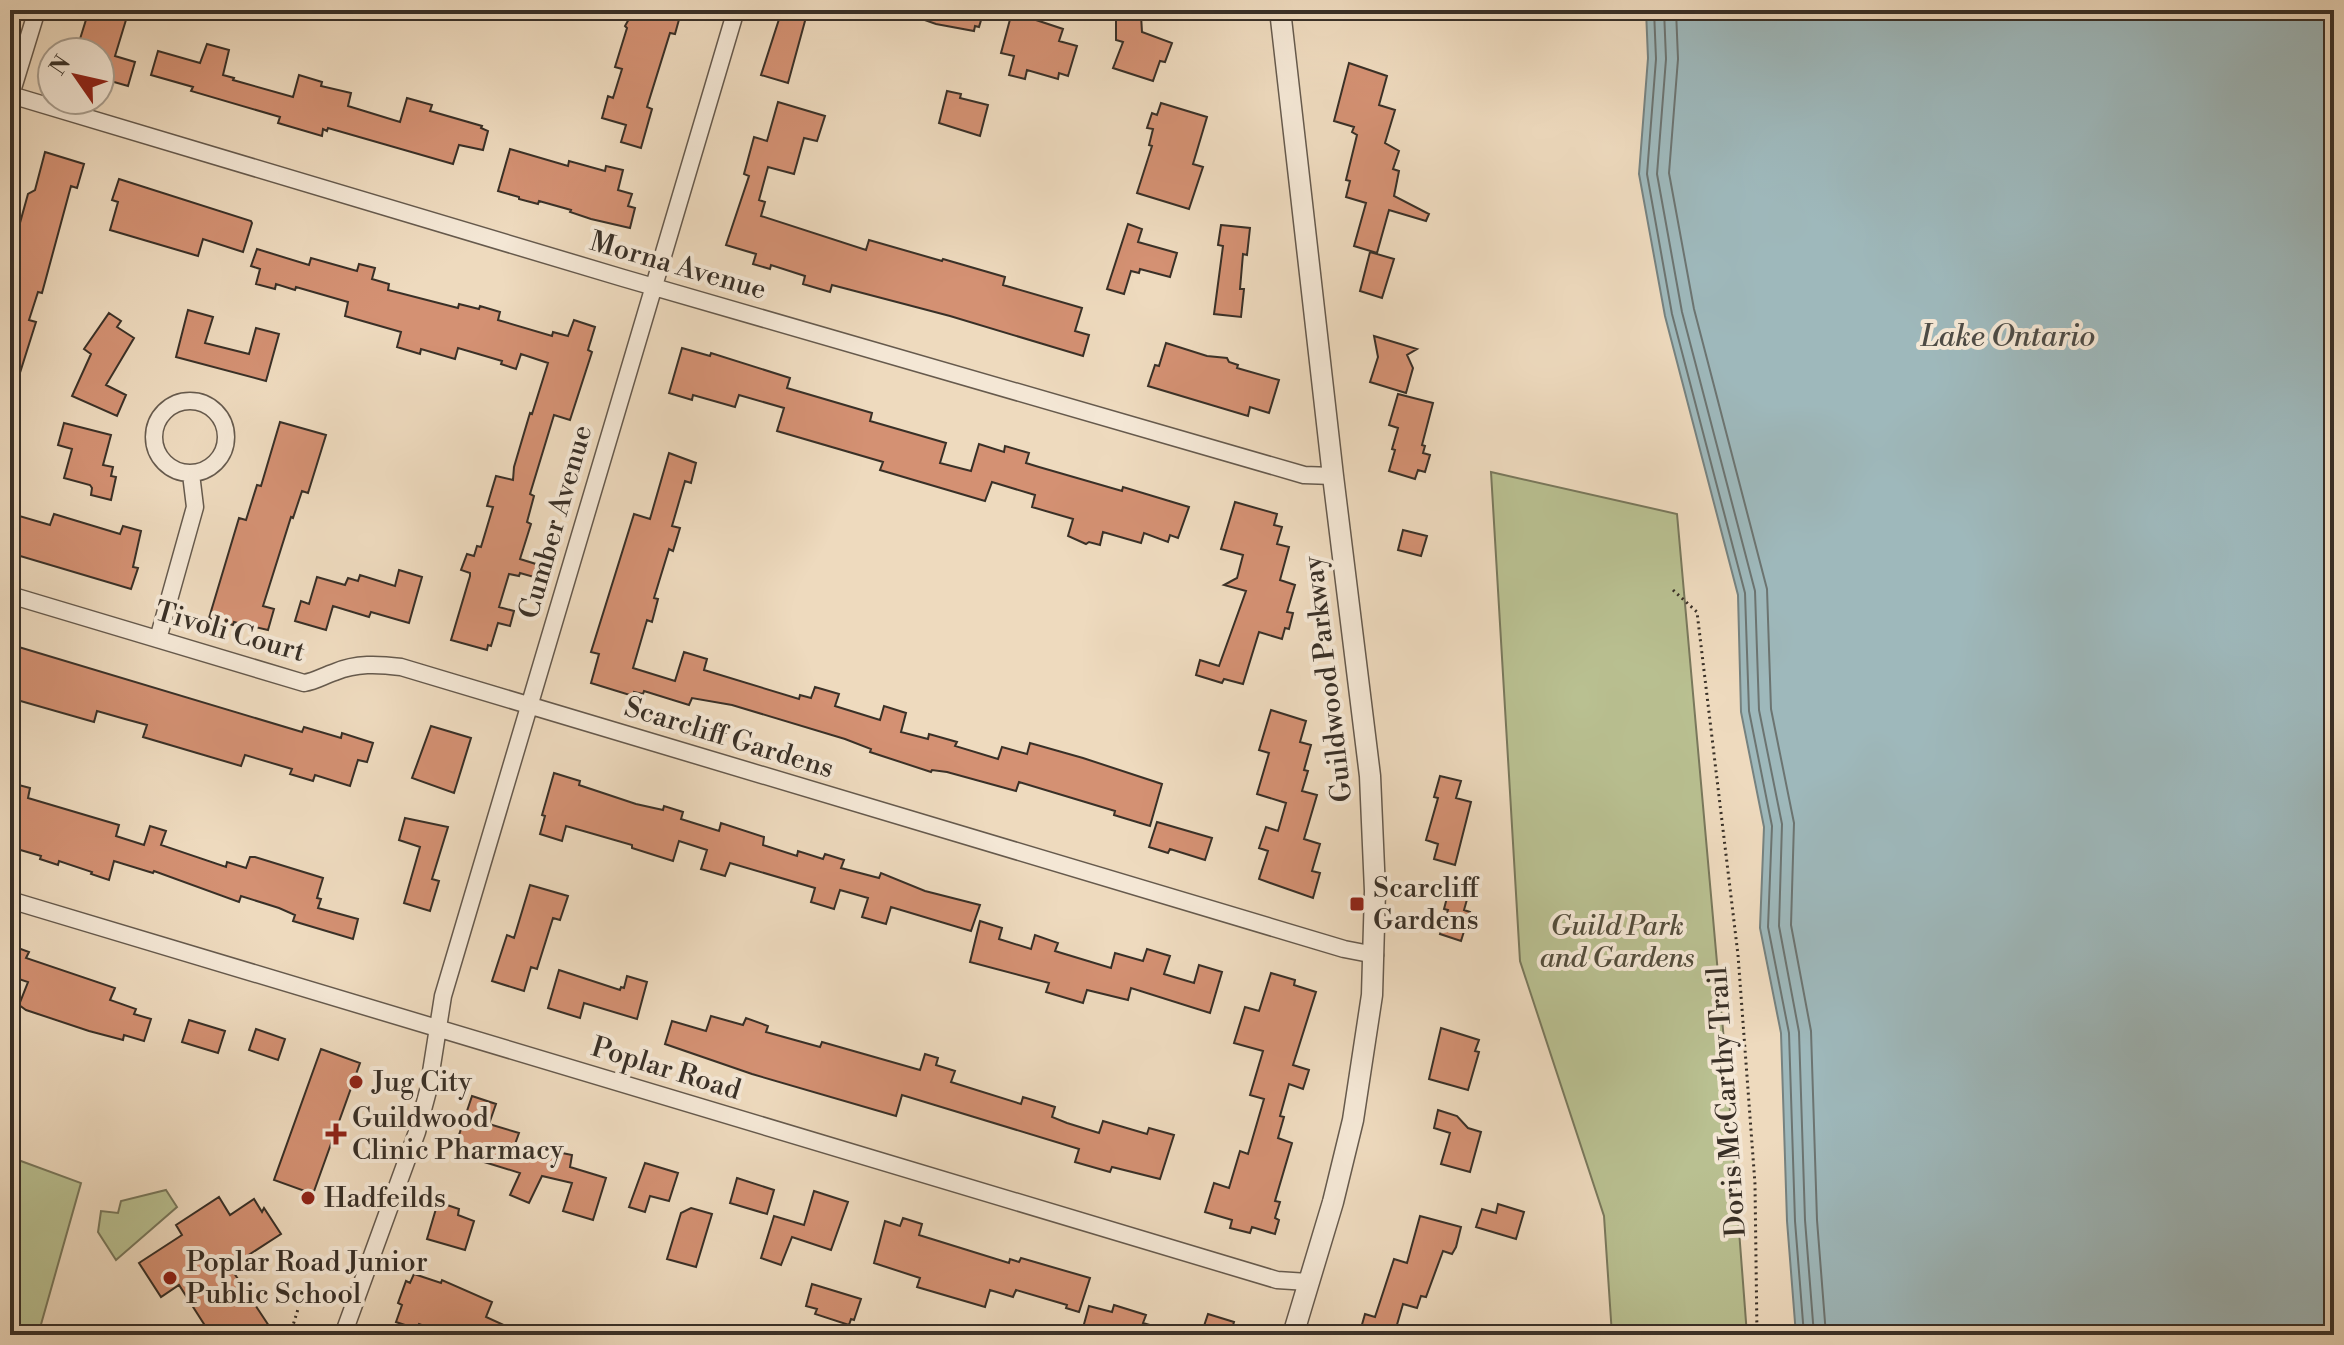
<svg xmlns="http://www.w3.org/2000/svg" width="2344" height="1345" font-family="'Libre Bodoni',serif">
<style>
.green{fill:#b9c091;stroke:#79785c;stroke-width:2}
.water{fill:#9eb8bb;stroke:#768280;stroke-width:2}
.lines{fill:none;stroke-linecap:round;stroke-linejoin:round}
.shore{stroke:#6c7471;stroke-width:2}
.building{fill:#d49173;stroke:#393027;stroke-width:2}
.minor-casing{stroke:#665a4d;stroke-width:19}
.tertiary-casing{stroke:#665a4d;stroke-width:23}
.path{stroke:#393027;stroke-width:3;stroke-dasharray:2 4;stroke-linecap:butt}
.minor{stroke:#f4e7d5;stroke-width:16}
.tertiary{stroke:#f4e7d5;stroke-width:20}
.poi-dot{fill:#8f2418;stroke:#f4e7d5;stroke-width:3}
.labels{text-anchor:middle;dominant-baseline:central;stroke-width:8;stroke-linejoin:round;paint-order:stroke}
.street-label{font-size:28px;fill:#393027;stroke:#f4e7d5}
.poi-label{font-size:28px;fill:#393027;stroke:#f4e7d5;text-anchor:start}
.park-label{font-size:28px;font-style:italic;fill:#534d3c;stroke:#f4e7d5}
.water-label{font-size:30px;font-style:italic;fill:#4d4b45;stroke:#f4e7d5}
</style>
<rect width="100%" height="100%" fill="#eedabe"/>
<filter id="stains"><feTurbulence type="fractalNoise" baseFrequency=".0025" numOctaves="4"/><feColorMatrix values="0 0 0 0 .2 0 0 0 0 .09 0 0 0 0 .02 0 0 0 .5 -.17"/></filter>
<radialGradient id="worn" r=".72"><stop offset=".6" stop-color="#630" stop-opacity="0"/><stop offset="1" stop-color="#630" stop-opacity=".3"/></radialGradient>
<!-- green -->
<path class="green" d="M1491 472 1677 514 1728 1086 1747 1335H1612L1604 1216 1520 961Z
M10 1157 81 1183 38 1335H10Z
M166 1190 177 1207 116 1260 98 1232 101 1211 118 1213 121 1201Z"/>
<!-- water -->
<path class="water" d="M1646 10H2334V1335H1796L1787 1221 1781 1033 1760 928 1764 827 1741 712 1738 595 1665 316 1639 174 1648 58Z"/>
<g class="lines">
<!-- shore -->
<path class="shore" d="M1654 10 1656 59 1647 174 1672 314 1745 593 1749 711 1772 826 1768 927 1789 1033 1795 1221 1804 1335
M1664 10 1666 59 1657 174 1682 312 1755 591 1759 710 1782 824 1779 926 1799 1032 1805 1220 1814 1335
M1676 10 1678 59 1669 173 1694 309 1767 589 1771 709 1794 823 1791 925 1811 1031 1817 1220 1826 1335"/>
</g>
<!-- building -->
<path class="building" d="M89 10H129L115 56 135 62 128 86 107 80 103 92 100 91V52H76Z
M634 10 660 16 662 10 680 16 675 34 670 33 647 107 652 109 641 148 621 142 626 125 602 118 608 96 613 98 622 69 615 67 627 28 625 26Z
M782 10H808L788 83 761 75Z
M909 10H984L979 27 975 26 974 31 936 24 908 14Z
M1012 12 1063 29 1059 41 1077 46 1068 76 1059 73 1058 79 1027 70 1025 79 1009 75 1014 56 1001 53Z
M1141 15 1142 32 1172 43 1165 62 1160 61 1153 81 1113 68 1123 42 1116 40V16Z
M207 44 229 50 223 75 234 78 233 80 293 97 299 75 322 82 321 86 351 93 348 106 400 122 407 98 432 105 430 111 482 126 481 128 488 131 483 150 459 145 453 164 328 128 327 131 323 129 322 136 278 123 280 117 191 91 193 87 151 75 158 51 200 63Z
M1349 63 1387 76 1379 105 1395 110 1385 143 1399 151 1393 169 1399 171 1394 196 1429 214 1426 221 1389 210 1377 253 1354 246 1366 203 1346 197 1350 181 1346 180 1357 135 1352 132 1354 127 1334 121Z
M947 91 961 94 960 98 988 105 980 136 939 123Z
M778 102 825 116 817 141 804 138 794 174 768 167 759 200 765 202 761 216 866 250 869 240 942 261 943 259 1005 277 1003 285 1082 308 1075 331 1089 335 1083 356 950 316 832 285 830 292 803 284 805 276 771 265 770 269 753 264 756 254 726 245 749 176 744 174 754 137 767 141Z
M1161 103 1207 117 1193 164 1203 167 1189 209 1137 193 1152 146 1149 145 1153 129 1147 128 1152 113 1157 115Z
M510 149 568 166 569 161 605 171 606 166 623 170 618 190 632 194 628 206 635 208 630 228 591 219 570 212 571 210 539 201 538 204 519 199V197L498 191Z
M45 152 84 164 77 188 71 186 42 293 38 292 29 320 36 322 13 395 10 394V259L28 194 35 190Z
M119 179 251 221 252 223 243 252 203 239 198 256 110 230 118 202 112 200Z
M1128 224 1142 229 1138 242 1177 253 1170 277 1140 269 1139 273 1131 271 1124 294 1107 289Z
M1221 225 1250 228 1247 255 1243 254 1240 289H1244L1241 317 1214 314 1223 246 1218 245Z
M257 249 309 265 311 258 357 271 359 264 375 268 372 279 389 284 388 290 458 308 459 304 479 309 480 306 500 312 498 320 552 336 553 332 568 336 574 320 595 327 588 350 592 352 570 420 554 415 530 494 534 496 527 522 531 524 520 559 552 569 548 581 520 573 519 576 509 574 499 607 514 611 510 626 498 623 491 646 488 645 487 650 451 640 470 576V573L461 570 467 554 474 556 477 546 481 547 493 507 487 506 496 476 513 480 514 467 530 413 532 414 548 363 521 354 516 369 501 364 502 361 458 348 455 359 421 349 420 354 397 347 401 332 345 316 348 302 296 287 295 290 276 284 275 289 256 284 260 269 251 266Z
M1370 252 1394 259 1382 298 1360 291Z
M188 310 213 317 205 343 249 354 256 328 279 334 266 381 176 357Z
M109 313 121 321 117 327 134 338 106 385 126 395 117 416 72 396 91 354 84 349Z
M1374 336 1417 349 1407 355 1413 368 1406 393 1370 382 1378 357Z
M1166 343 1207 356 1227 358 1229 362 1238 365 1237 368 1279 380 1269 413 1250 407 1248 416 1148 386 1155 365 1159 366Z
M682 348 710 356 711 353 790 378 787 388 872 413 870 421 946 443 940 463 971 471 979 444 1004 452 1005 446 1029 453 1026 463 1039 467 1122 491 1123 487 1189 507 1178 538 1170 535 1168 542 1144 533 1141 543 1103 532 1100 545 1089 542 1086 544 1068 536 1073 519 1032 507 1035 495 992 482 985 501 880 470 883 462 777 431 784 408 739 395 735 407 693 395 692 400 669 393Z
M1398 394 1433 403 1422 445 1425 446 1423 453 1430 455 1425 472 1418 470 1415 479 1389 471 1395 450 1392 449 1398 428 1389 425Z
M280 422 326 435 308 493 302 491 293 518 291 517 263 606 274 609 268 630 234 622 233 625 209 618 239 518 246 520 257 485 261 486Z
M64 423 111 435 103 465 113 467 111 476 116 477 111 500 91 495 92 488 90 485 64 478 72 449 58 445Z
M669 453 696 463 691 483 685 481 672 526 680 528 673 551 669 549 654 598 658 599 652 622 647 620 633 668 675 681 684 652 707 659 704 670 799 699 800 695 811 698 815 687 839 694 835 706 880 720 884 706 906 713 901 732 928 739 929 734 957 742 955 746 998 759 1002 747 1027 754 1030 743 1083 758 1162 784 1150 826 1114 815 1115 811 1019 782 1016 791 947 772 932 770 931 772 870 752 871 749 845 739 732 705 692 698 689 705 644 691 643 694 634 692 633 696 591 683 599 654 591 652 634 514 650 519Z
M1235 502 1277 514 1274 525 1282 527 1277 544 1289 547 1280 580 1295 585 1287 612 1293 613 1289 629 1285 628 1282 639 1259 632 1243 684 1224 679 1222 683 1196 675 1200 660 1219 666 1246 591 1224 585 1237 578 1243 555 1221 549Z
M54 514 120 534 123 526 141 531 133 567 138 568 131 589 10 553V520L15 521 16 515 50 525Z
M1403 530 1427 536 1421 556 1398 550Z
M399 570 422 577 409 623 371 612 369 617 333 606 326 630 295 621 301 601 309 604 317 577 345 585 348 578 358 581 360 575 395 586Z
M12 645 302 732 304 727 341 738 342 733 373 743 367 762 358 760 350 786 315 775 313 781 290 774 292 769 245 755 241 766 143 737 147 725 125 719 97 711 94 722 10 698Z
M1271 710 1306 721 1300 742 1311 745 1304 770 1308 771 1302 791 1317 795 1304 839 1320 844 1312 871 1320 873 1313 898 1259 879 1268 851 1259 848 1266 827 1278 831 1286 803 1257 794 1269 753 1259 750Z
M431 726 471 738 454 793 412 778Z
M554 773 580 781 579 785 636 804 663 810 664 806 683 812 681 819 719 831 721 823 764 837 763 845 797 856 798 851 823 859 825 854 844 860 841 868 879 878 881 873 925 891 980 905 971 931 891 907 886 924 862 917 868 898 840 890 834 909 811 902 815 888 730 863 725 876 701 869 707 850 679 841 673 861 632 848V845L566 826 562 841 540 834 545 816 542 815Z
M1440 776 1461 781 1456 798 1471 802 1455 865 1434 859 1438 844 1426 840 1438 798 1434 797Z
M15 784 30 788 28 798 119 825 116 836 144 845 150 826 166 831 161 845 226 867 227 862 246 868 250 857H255L323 878 317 898 321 899 318 908 358 919 353 939 293 921 295 915 279 908 241 896 239 902 154 871 153 873 114 861 109 880 91 874 92 872 59 861 58 865 40 859 41 856 10 847V802Z
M405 818 448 827 432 879 439 881 430 911 404 903 420 847 399 840Z
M1157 822 1212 838 1205 860 1170 849 1168 853 1149 847Z
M530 885 568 896 560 920 553 918 537 969 531 967 524 991 492 981 507 935 514 938Z
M1449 890 1468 896 1464 910 1470 912 1461 941 1440 934 1448 910 1444 909Z
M980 921 1002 928 999 939 1031 949 1035 935 1058 943 1055 951 1111 968 1115 953 1143 961 1147 949 1170 956 1164 974 1194 983 1199 965 1222 972 1210 1013 1131 988 1128 1000 1087 990 1083 1003 1046 992 1049 983 970 962Z
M10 945 29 952 26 958 115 988 110 1000 136 1009 134 1014 151 1019 144 1041 124 1035 123 1040 89 1031 26 1010 19 1005 28 982 10 976Z
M559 970 620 990 621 987 624 988 627 976 647 982 637 1019 584 1003 580 1018 548 1008Z
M1271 973 1295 980 1294 985 1316 992 1293 1065 1309 1070 1303 1089 1289 1084 1280 1116 1284 1117 1278 1138 1292 1143 1275 1201 1280 1202 1275 1218 1279 1220 1275 1234 1252 1227 1250 1233 1230 1228 1232 1220 1205 1212 1214 1183 1229 1188 1240 1151 1248 1154 1264 1099 1250 1095 1263 1051 1234 1043 1245 1007 1259 1011Z
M711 1016 743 1025 746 1018 768 1026 766 1032 820 1047 822 1042 920 1070 925 1054 938 1058 936 1065 955 1071 951 1082 1021 1104 1023 1097 1055 1107 1052 1117 1067 1123 1099 1133 1103 1121 1147 1134 1149 1128 1174 1135 1160 1179 1112 1167 1110 1172 1075 1162 1079 1149 902 1095 896 1116 752 1074 665 1044 672 1021 706 1031Z
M189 1020 225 1031 218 1053 182 1042Z
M1441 1028 1479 1040 1475 1051 1479 1052 1468 1090 1429 1079Z
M256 1029 285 1039 278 1060 249 1050Z
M321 1049 360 1063 313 1194 274 1180Z
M472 1096 496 1104 489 1124 519 1133 514 1147 556 1156 557 1152 572 1155 570 1167 606 1178 593 1220 563 1211 572 1183 542 1176 529 1203 510 1195 520 1173 481 1161 484 1154 456 1144Z
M1438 1110 1457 1116 1468 1128 1481 1132 1470 1172 1441 1164 1450 1133 1434 1128Z
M645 1163 678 1173 669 1201 650 1196 645 1212 629 1207Z
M737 1178 774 1190 767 1214 730 1203Z
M814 1191 848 1202 831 1250 792 1237 781 1265 761 1258 774 1216 804 1225Z
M219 1197 230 1215 254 1199 262 1212 264 1208 281 1234 230 1267 275 1335H211L179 1285 161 1297 139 1263 182 1235 176 1225Z
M438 1202 459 1209 458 1215 474 1221 465 1250 427 1239Z
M1498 1204 1524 1212 1516 1239 1476 1227 1482 1209 1496 1213Z
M691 1208 712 1214 696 1267 667 1259 681 1213Z
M1420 1216 1461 1227 1456 1247 1452 1254 1443 1251 1426 1297 1421 1296 1417 1308 1403 1304 1394 1335H1359L1365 1314 1375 1317 1394 1259 1407 1263Z
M903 1218 922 1224 919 1235 1009 1263 1010 1259 1019 1262 1021 1258 1090 1278 1079 1312 1066 1308 1067 1305 1016 1290 1013 1297 990 1290 985 1307 917 1287 920 1278 874 1263 885 1221 900 1226Z
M414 1274 441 1283 442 1280 492 1302 486 1317 526 1335H450L419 1324 417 1329 396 1322 402 1305 398 1303 406 1281 410 1283Z
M812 1284 861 1299 854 1320 851 1319 849 1325 815 1314 817 1309 806 1306Z
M1114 1305 1146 1315 1143 1323 1170 1331 1169 1335H1081L1089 1306 1112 1312Z
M1208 1314 1234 1322 1230 1335H1201Z"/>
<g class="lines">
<defs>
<path id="minor" d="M11 95 623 278 1304 475 1333 476
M10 98 37 10
M154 437a36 36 0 1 1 72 0a36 36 0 1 1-72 0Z
M10 595 304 683C316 681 323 676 335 672 356 663 378 664 401 667L1344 949 1375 955
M158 639 195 507 191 474
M10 900 1277 1280 1308 1282
M343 1335 417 1132 428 1091 443 996 736 10"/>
<path id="tertiary" d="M1280 10 1333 476 1370 776 1375 891 1372 995 1353 1120 1333 1202 1293 1335"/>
</defs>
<!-- minor casing -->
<use href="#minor" class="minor-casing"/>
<!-- tertiary casing -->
<use href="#tertiary" class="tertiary-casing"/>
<!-- path -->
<path class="path" d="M1673 590 1697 612 1738 955 1755 1184 1757 1335
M290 1335 303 1293"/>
<!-- minor -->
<use href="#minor" class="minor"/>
<!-- tertiary -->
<use href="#tertiary" class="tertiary"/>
</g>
<!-- markers -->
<g class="poi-dot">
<rect x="1349" y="896" width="16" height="16" rx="4"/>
<circle cx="356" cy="1082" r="8"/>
<path d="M332 1122h8v8h8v8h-8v8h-8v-8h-8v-8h8z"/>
<circle cx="308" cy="1198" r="8"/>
<circle cx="170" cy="1278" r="8"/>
</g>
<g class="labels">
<!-- street labels -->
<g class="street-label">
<text transform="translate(678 266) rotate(16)">Morna Avenue</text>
<text transform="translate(556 522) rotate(-74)">Cumber Avenue</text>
<text transform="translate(230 632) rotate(16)">Tivoli Court</text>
<text transform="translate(1328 679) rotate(-97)">Guildwood Parkway</text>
<text transform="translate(729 738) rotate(17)">Scarcliff Gardens</text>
<text transform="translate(666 1069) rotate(17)">Poplar Road</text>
<text transform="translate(1727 1102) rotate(-94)">Doris McCarthy Trail</text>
</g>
<!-- poi labels -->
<g class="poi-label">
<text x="1373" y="888">Scarcliff<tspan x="1373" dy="32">Gardens</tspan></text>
<text x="372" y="1082">Jug City</text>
<text x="352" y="1118">Guildwood<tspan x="352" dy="32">Clinic Pharmacy</tspan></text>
<text x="324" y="1198">Hadfeilds</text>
<text x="186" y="1262">Poplar Road Junior<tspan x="186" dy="32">Public School</tspan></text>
</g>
<!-- park labels -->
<g class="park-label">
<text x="1617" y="926">Guild Park<tspan x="1617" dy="32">and Gardens</tspan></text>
</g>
<!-- water labels -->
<g class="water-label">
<text x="2008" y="337">Lake Ontario</text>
</g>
</g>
<!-- margin -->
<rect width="2344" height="1345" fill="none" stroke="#eedabe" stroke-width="40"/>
<rect x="12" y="12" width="2320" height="1321" fill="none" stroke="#393027" stroke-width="4"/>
<rect x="20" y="20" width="2304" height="1305" fill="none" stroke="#393027" stroke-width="2"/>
<!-- north arrow -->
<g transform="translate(76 76) rotate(304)"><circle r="38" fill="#f4e7d5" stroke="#a99e8f" stroke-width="2"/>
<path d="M0-6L14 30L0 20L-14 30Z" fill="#8f2418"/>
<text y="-12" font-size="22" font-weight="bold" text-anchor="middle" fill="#393027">N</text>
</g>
<rect width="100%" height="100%" filter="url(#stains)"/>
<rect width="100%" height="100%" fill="url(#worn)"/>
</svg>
